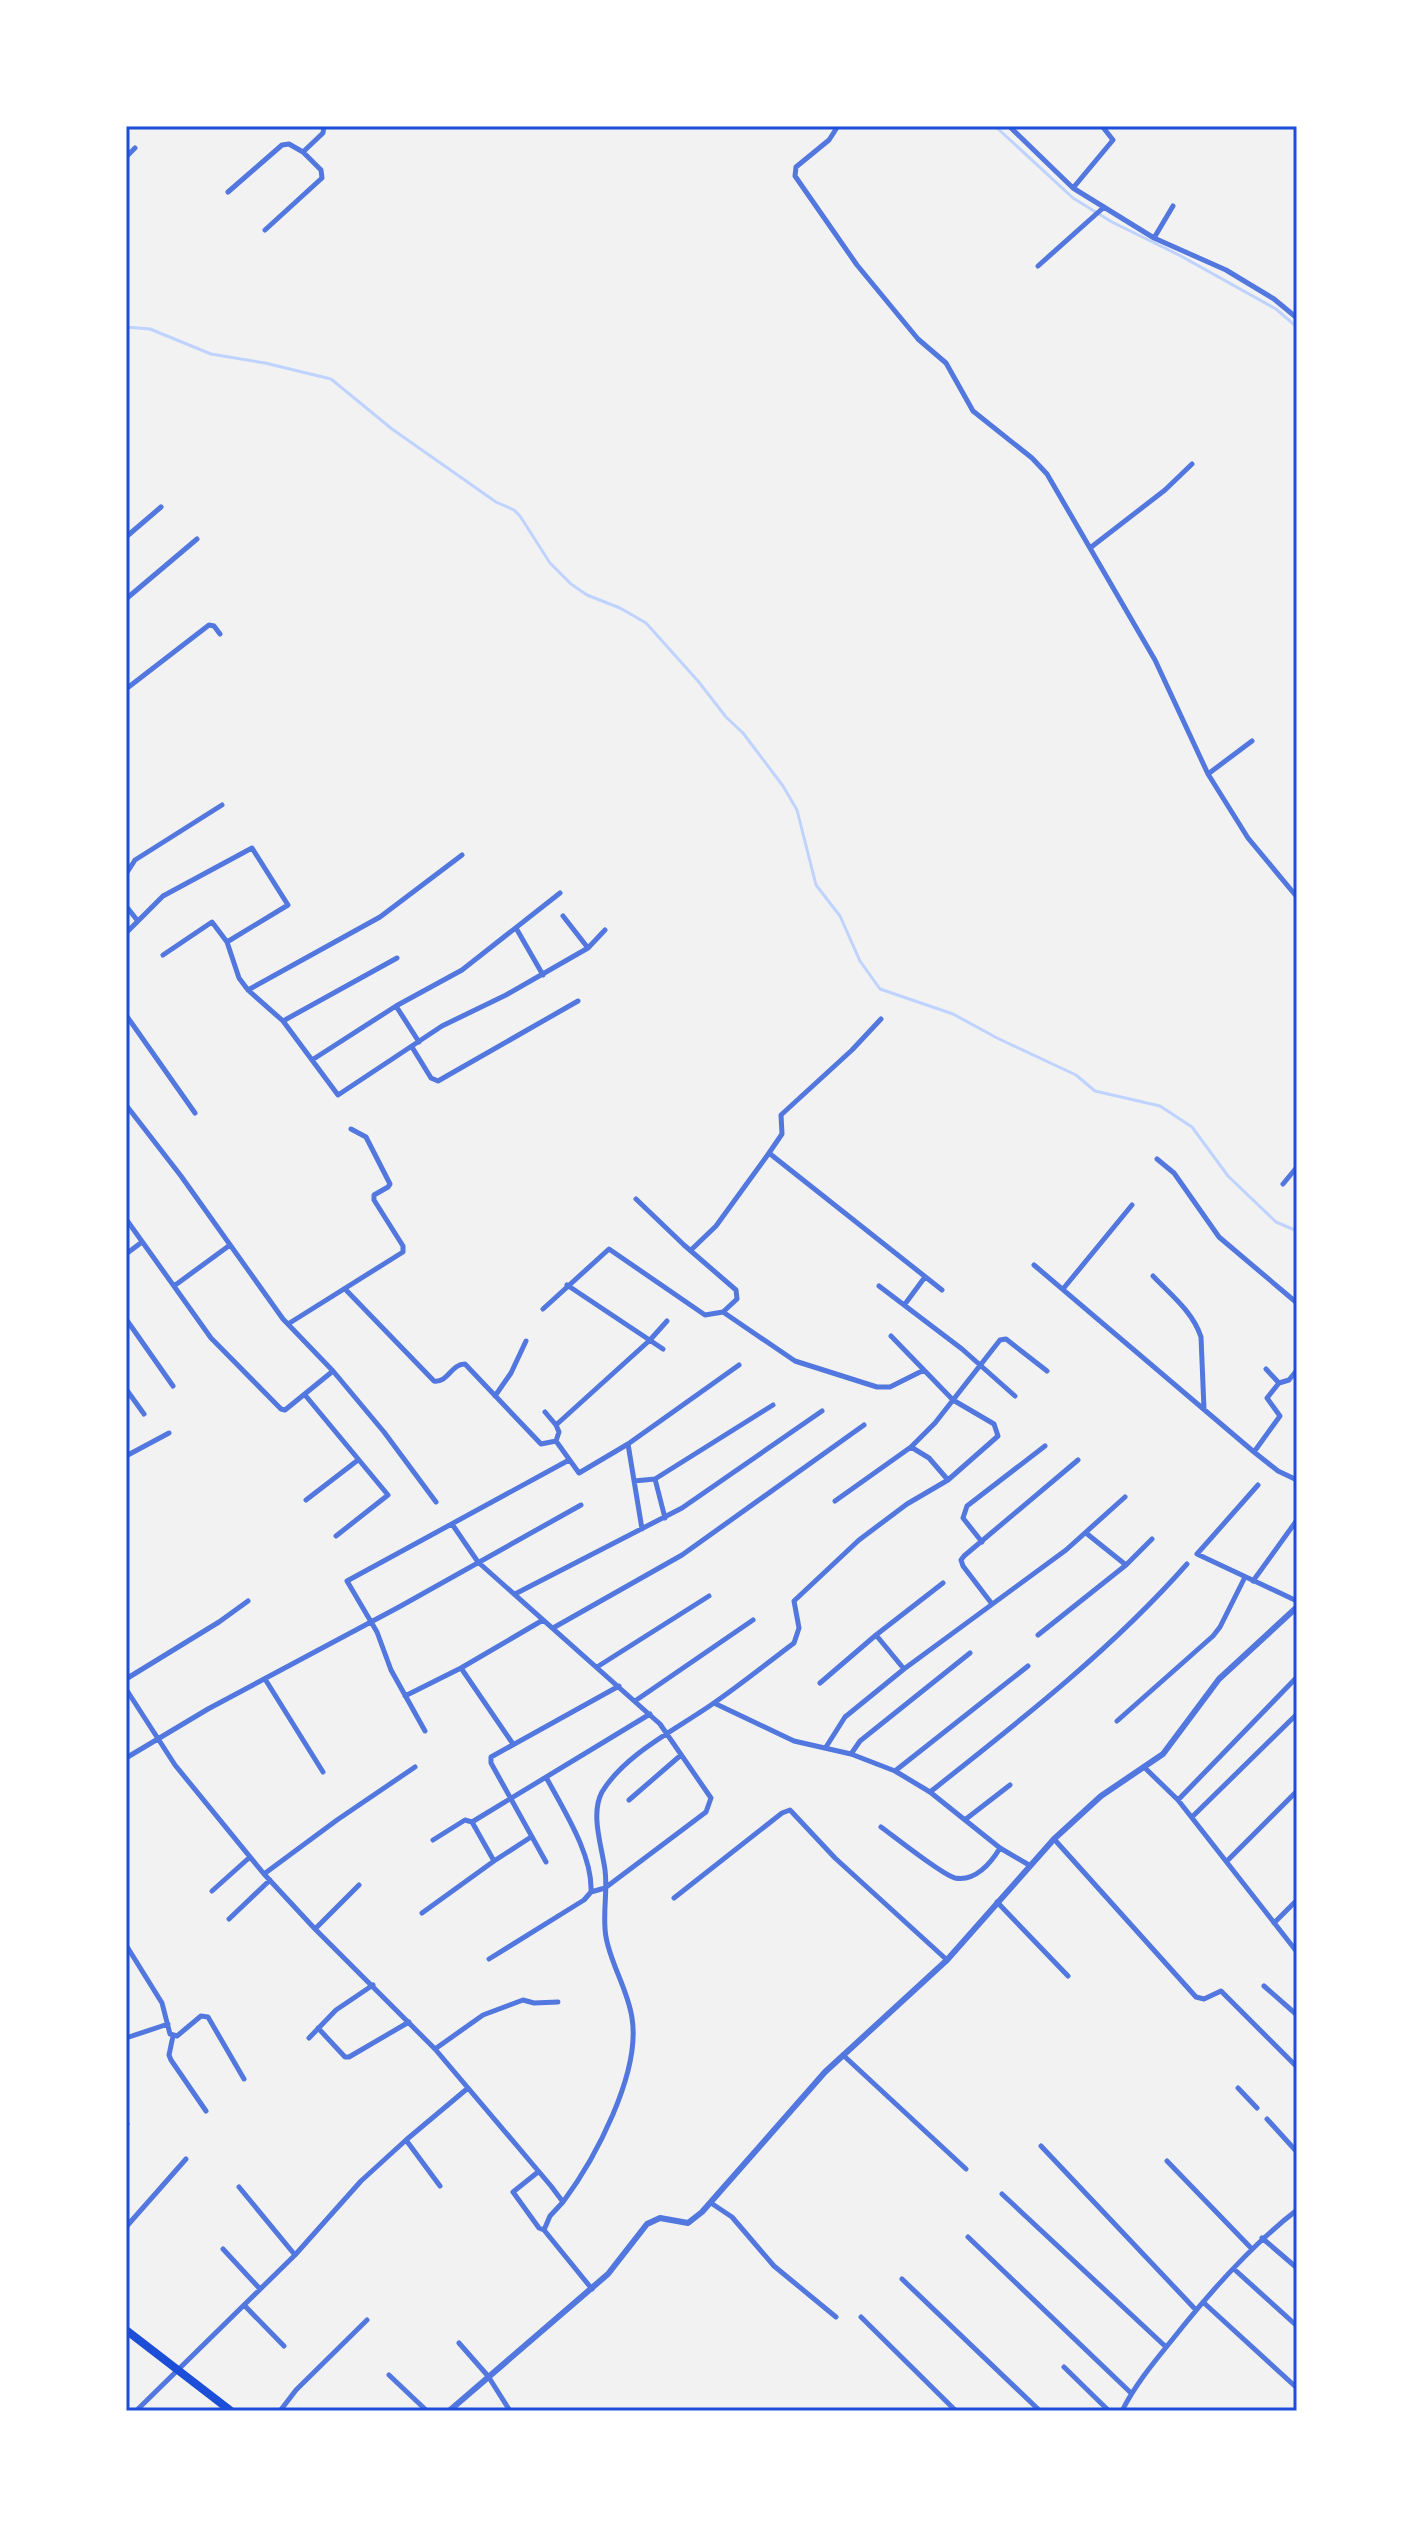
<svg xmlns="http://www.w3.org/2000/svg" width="1423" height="2537" font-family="Montserrat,sans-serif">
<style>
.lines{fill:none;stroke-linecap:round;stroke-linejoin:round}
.stream{stroke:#bfd3fe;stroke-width:3}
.minor{stroke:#5277de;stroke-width:5}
.tertiary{stroke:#5277de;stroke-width:6}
.trunk{stroke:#1d4ed8;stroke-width:8}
.neatline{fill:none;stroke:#1d4ed8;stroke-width:3}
</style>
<rect width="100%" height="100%" fill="#f2f2f2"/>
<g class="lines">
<!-- stream -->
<path class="stream" d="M995 126 1073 198 1112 222 1179 255 1276 309 1297 327
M126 327 150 329 211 354 265 363 331 379 392 429 496 502 514 510 520 516 550 563 571 584 587 595 620 608 646 623 698 681 726 717 743 733 783 786 797 810 816 885 840 916 860 961 880 989 953 1014 997 1038 1076 1075 1095 1091 1160 1106 1192 1127 1228 1176 1276 1222 1297 1231"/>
<!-- minor -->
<path class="minor" d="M838 126 829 140 796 167 795 176 857 265 918 339 946 363 973 411 1032 458 1047 474 1155 660 1208 774 1248 838 1297 897
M1009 126 1073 188 1154 238 1226 270 1274 299 1297 318
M126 157 135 148
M1073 188 1113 140 1102 126
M228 192 282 145 289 144 303 152
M265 230 322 178 321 170 303 152 323 133 324 126
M1154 238 1173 206
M1038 266 1103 208
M126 537 161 507
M1090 548 1165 490 1192 464
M126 599 197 539
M126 689 209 625 214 626 220 634
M1208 774 1252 741
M126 874 135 860 222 805
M126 906 137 920
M563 916 588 948
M516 928 543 975
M126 933 163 896 252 848 288 905 227 942
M163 955 212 922 227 942 239 978 248 990 283 1021 338 1095 442 1026 506 995 588 948 605 930
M248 990 380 917 462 855
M126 1015 195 1113
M283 1021 397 958
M419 1042 396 1006 462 970 560 893
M412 1047 431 1078 438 1081 578 1001
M312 1060 396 1006
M126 1105 181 1176 283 1319 333 1371 384 1432 436 1502
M769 1153 782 1134 781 1115 852 1050 881 1019
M1157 1159 1174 1173 1219 1237 1297 1303
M1283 1184 1297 1167
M126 1219 211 1338 281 1409 285 1410 333 1371
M691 1250 716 1226 769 1153 942 1290
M126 1254 142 1242
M1034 1265 1254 1452 1278 1471 1297 1480
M1153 1276C1171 1295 1193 1312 1201 1337L1204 1409
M567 1285 663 1349
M174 1286 230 1245
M879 1286 962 1349 1015 1396
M1063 1289 1132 1205
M346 1290 434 1381C448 1383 451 1364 465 1364L541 1444 556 1441 579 1473 628 1444 739 1365
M905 1304 925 1277
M543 1309 609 1249 705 1315 723 1312 737 1299 736 1290 684 1245 636 1199
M723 1312 795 1361 877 1387H890L924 1370
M126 1319 173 1386
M288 1324 403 1252V1246L374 1200V1195L388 1187 390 1184 366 1137 351 1129
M1279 1383 1289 1380 1297 1370
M126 1389 144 1414
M305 1395 388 1495 336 1536
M495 1396 511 1373 526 1341
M545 1412 556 1425
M556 1441 559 1432 556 1425 650 1340 667 1321
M628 1444 642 1529
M1254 1452 1280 1416 1267 1398 1279 1383 1266 1369
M126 1456 169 1433
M655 1479 665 1518
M948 1480 998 1436 994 1424 953 1400 1000 1340 1006 1339 1047 1371
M634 1481 655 1479 773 1405
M1258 1485 1197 1554 1297 1601
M306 1500 358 1460
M835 1501 911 1447
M452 1524 478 1562 660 1724 711 1798 706 1812 605 1888 591 1892 584 1900 489 1959
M982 1542 963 1518 967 1506 1045 1446
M1126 1565 1152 1539
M1253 1581 1297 1520
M515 1594 682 1508 822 1411
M992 1604 963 1566 961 1560 964 1556 1078 1460
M553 1628 682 1555 864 1425
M876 1635 943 1583
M1038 1635 1126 1565 1086 1533
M597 1667 709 1596
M461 1668 513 1744
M126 1679 219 1622 248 1601
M265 1679 323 1772
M820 1683 876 1635 904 1669
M126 1689 175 1765 264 1874 315 1929 435 2049 551 2186 563 2202 550 2216 544 2230 592 2289
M405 1696 461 1668 543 1620
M635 1701 753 1620
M714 1703 794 1741 851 1754 895 1771 930 1792 1000 1848 1029 1865
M1117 1721 1213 1636 1220 1627 1245 1577
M425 1731 391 1670 377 1632 347 1581 569 1460
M826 1747 845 1717 904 1669 1066 1550 1125 1497
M851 1754 860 1741 970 1653
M126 1758 208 1709 399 1607 581 1505
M1144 1767 1178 1800 1297 1952
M895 1771 1028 1666
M546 1777C563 1809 593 1855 591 1892
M930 1792C1020 1721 1111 1650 1187 1564
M629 1800 681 1755
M1178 1800 1297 1677
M1192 1817 1297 1714
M966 1819 1010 1785
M881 1827C895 1837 942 1875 955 1878 975 1882 991 1863 1000 1848
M1054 1839 1196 1997 1204 1999 1221 1991 1297 2067
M433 1840 465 1820 472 1822
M494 1861 531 1837
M1227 1861 1297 1791
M546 1862 491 1763V1757L619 1686
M264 1874 337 1820 415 1767
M212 1891 250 1857
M674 1898 782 1813 790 1810 835 1858 947 1960
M997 1902 1068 1976
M422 1913 494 1861 472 1822 650 1714
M229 1919 270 1880
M1274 1923 1297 1900
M315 1929 359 1885
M126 1945 162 2003 170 2034 177 2036 201 2016 208 2017 244 2079
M1264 1986 1297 2015
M318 2028 345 2057H349L409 2022
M173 2036 169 2055 171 2060 206 2111
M126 2038 168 2024
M309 2038 336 2010 373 1985
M435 2049 483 2015 523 2000 534 2003 558 2002
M843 2055 966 2169
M1238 2088 1257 2108
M1267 2119 1297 2152
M126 2123 127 2124
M406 2140 440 2186
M1041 2146 1196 2310
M1167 2161 1252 2249
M538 2172 513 2192 539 2228 544 2230
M239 2187 295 2255
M1002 2194 1166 2347
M563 2202C595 2159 641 2073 632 2018 628 1990 611 1965 606 1937 602 1915 608 1892 605 1870 602 1847 590 1814 602 1792 625 1754 675 1730 711 1705 739 1686 766 1664 794 1643L799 1628 794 1601 859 1540 907 1504 948 1480 929 1458 911 1447 935 1423 953 1400 891 1336
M711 2203 732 2217 774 2266 836 2317
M126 2227 186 2159
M968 2237 1131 2393
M1262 2238 1297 2268
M223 2249 260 2289
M1234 2269 1297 2326
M902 2279 1040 2411
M1203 2302 1297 2388
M244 2305 284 2346
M861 2317 956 2411
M459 2343 488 2376 510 2411
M1064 2367 1109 2411
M389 2375 427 2411
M136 2411 295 2255 361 2181 406 2140 468 2088
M280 2411 296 2390 367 2320
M1122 2411C1138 2379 1162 2353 1184 2325 1218 2283 1254 2243 1297 2210"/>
<!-- tertiary -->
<path class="tertiary" d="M449 2411 608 2274 647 2224 660 2218 688 2223 702 2212 825 2072 947 1960 1054 1839 1101 1796 1163 1754 1219 1679 1297 1607"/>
<!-- trunk -->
<path class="trunk" d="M126 2330 231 2411"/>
</g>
<!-- border -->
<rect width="1423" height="2537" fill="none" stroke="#ffffff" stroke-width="256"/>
<rect x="128" y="128" width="1167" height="2281" class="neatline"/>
</svg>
